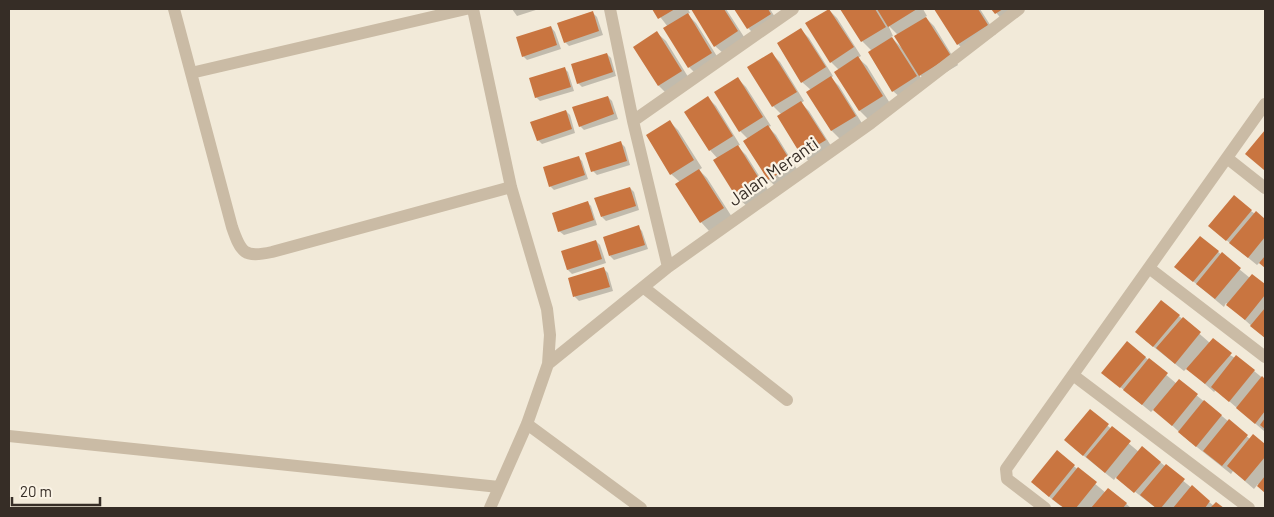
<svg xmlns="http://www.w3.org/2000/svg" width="1274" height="517" font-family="Barlow,sans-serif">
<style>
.shadow{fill:#0003;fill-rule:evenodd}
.building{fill:#c97540}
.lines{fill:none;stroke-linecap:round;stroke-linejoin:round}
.street{stroke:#cabba5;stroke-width:12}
.labels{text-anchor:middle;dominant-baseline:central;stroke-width:4.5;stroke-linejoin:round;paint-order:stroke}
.street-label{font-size:18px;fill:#362d26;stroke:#faf3e5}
</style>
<rect width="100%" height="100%" fill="#f2ead9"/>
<!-- shadow -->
<path class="shadow" d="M512 9H539L517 16Z
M654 9H688L690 13 687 14 696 23 720 61 697 75 689 67 668 27Z
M692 9H726L746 40 724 54 715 46Z
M736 9H770L778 22 756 36 748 28Z
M842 9H923L927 16 925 17 934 26 958 65 928 83 919 74 924 85 902 99 893 91 872 51 862 41ZM888 25 898 35 902 48 891 37 893 36Z
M935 9H980L996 34 966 53 958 44Z
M993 9H1025L1004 22Z
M829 10 837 18 861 56 858 58 867 66 891 105 868 119 860 111 839 70 831 62Z
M593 13 597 17 603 35 569 46 565 42Z
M551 27 555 32 561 49 527 60 523 56Z
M801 30 809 38 833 76 831 78 839 86 863 125 840 139 832 131 808 92 811 90 802 82 778 44Z
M657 33 666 41 690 80 667 94 659 86Z
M607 54 611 58 616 76 582 87 578 83Z
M772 54 780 62 804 101 801 103 809 111 833 149 811 163 802 155 778 116 781 114 773 106Z
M564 68 568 72 574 91 540 101 536 97Z
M738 79 746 87 771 126 768 127 776 135 800 174 777 188 769 180 745 141 748 139 740 131Z
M608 97 612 101 618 119 584 130 580 126Z
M708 98 716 106 740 145 737 146 746 155 770 193 748 207 739 199 718 159 710 150Z
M566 111 570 115 575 133 542 144 538 140Z
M669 121 678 130 702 168 699 170 707 178 732 217 709 231 701 222 677 184 680 182 671 174Z
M620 142 625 147 630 165 597 175 593 171Z
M578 157 582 161 588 179 554 190 550 186Z
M630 188 634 192 639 210 606 221 602 217Z
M587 202 591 206 597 225 564 235 559 231Z
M1251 211 1265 221V267L1260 262 1257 265 1209 226Z
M638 227 642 231 648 249 614 260 610 256Z
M1200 237 1250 278 1252 275 1265 286V338L1226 303 1224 307 1176 267Z
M596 241 600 245 606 263 572 274 568 270 562 252Z
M604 269 608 273 613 291 579 301 575 297 569 279Z
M1179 316 1210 343 1235 358 1237 357 1265 380 1264 431 1216 390 1214 392 1187 368 1184 371 1145 340Z
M1145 357 1177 384 1179 381 1250 439 1253 436 1265 446V492L1258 484 1254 489 1233 471 1231 474 1188 440 1154 409 1151 412 1103 373Z
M1090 411 1139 452 1160 462 1214 506 1216 503 1222 508H1156L1116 477 1114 480 1074 448Z
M1057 452 1106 493 1109 489 1131 508H1064L1058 504 1041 490Z"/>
<!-- building -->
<path class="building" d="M652 9H675L658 19Z
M691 9H724L738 31 714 47Z
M734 9H768L771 14 747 29Z
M829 9 854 47 830 63 805 23Z
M840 9H875L886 27 861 42Z
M877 9H917L888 27Z
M934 9H978L988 25 957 45Z
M991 9H1003L995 14Z
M593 11 599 31 564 43 557 23Z
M688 13 712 53 688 68 663 28Z
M926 17 951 56 919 76 894 36Z
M551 26 557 45 522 57 516 37Z
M801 28 826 67 801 83 777 43Z
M657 31 682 71 658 86 633 47Z
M892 37 917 76 892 92 868 52Z
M772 52 797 92 772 107 747 67Z
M607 53 613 72 577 84 571 64Z
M858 56 883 96 859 111 834 72Z
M565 67 571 87 535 98 529 78Z
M831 76 856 116 831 131 806 92Z
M738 77 763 117 739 132 714 92Z
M608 96 614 114 579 127 572 107Z
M708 96 733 136 709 151 684 112Z
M801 101 826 140 801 155 777 116Z
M566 110 572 129 537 141 530 122Z
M670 120 694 160 670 175 646 135Z
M768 125 793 165 768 180 743 141Z
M1265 130V169L1264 170 1245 154Z
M621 141 627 161 591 172 585 153Z
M738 145 763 185 738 200 713 160Z
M579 156 585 175 549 187 543 167Z
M699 169 724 208 700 223 675 184Z
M630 187 636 206 601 217 594 198Z
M1234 195 1252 210 1226 241 1208 226Z
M588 201 594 220 558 232 552 213Z
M1256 211 1265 219V237L1248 258 1229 243Z
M639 225 645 245 609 256 603 237Z
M1200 236 1219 251 1193 282 1174 267Z
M596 240 602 259 567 270 561 251Z
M1222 252 1241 268 1215 299 1196 284Z
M1265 256V268L1259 263Z
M604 267 610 287 573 297 568 278Z
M1252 274 1265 284V295L1245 320 1226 305Z
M1161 300 1180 315 1153 347 1135 332Z
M1265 308V338L1250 326Z
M1183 317 1201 332 1175 364 1156 348Z
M1213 338 1232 353 1205 384 1186 369Z
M1127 341 1146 357 1120 388 1101 373Z
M1236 355 1255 370 1229 402 1211 387Z
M1149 358 1168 373 1142 405 1123 390Z
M1262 376 1265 379V411L1255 424 1236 408Z
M1179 379 1198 394 1172 426 1153 410Z
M1204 400 1222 415 1196 447 1178 432Z
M1090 409 1109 424 1083 456 1064 440Z
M1265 418V429L1260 425Z
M1229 419 1248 435 1222 466 1203 451Z
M1112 426 1131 441 1105 473 1086 457Z
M1253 434 1265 444V457L1245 481 1227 466Z
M1142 446 1161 462 1134 493 1116 478Z
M1057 450 1075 465 1049 497 1031 482Z
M1166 464 1185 479 1161 508H1156L1140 495Z
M1078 467 1097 482 1076 508H1064L1052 499Z
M1265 476V493L1257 486Z
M1192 485 1210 501 1205 508H1173Z
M1108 488 1127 503 1123 508H1091Z
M1216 502 1224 508H1210Z"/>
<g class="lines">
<!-- street -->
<path class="street" d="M174 9 232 227C241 253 244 258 272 252L511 187
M473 9 511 187 547 309 550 335 548 364 527 424 490 508
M610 9 633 121 668 267
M191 73 466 9
M633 121 793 9
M1227 158 1265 188
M1149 268 1265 357
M643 287 787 400
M548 364 668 267 871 123 1019 9
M1073 375 1249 508
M527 424 641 508
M9 436 499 487
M1045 508 1007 479 1006 469 1265 104"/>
</g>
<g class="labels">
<!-- street labels -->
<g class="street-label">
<text transform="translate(773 171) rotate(-35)">Jalan Meranti</text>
</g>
</g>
<!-- border -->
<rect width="1274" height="517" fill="none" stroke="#362d26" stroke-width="20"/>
<!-- scale -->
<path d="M12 497v8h88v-8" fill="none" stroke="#362d26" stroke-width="2.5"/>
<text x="20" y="497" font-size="15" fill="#362d26" stroke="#faf3e5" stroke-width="4" paint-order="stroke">20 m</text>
</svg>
